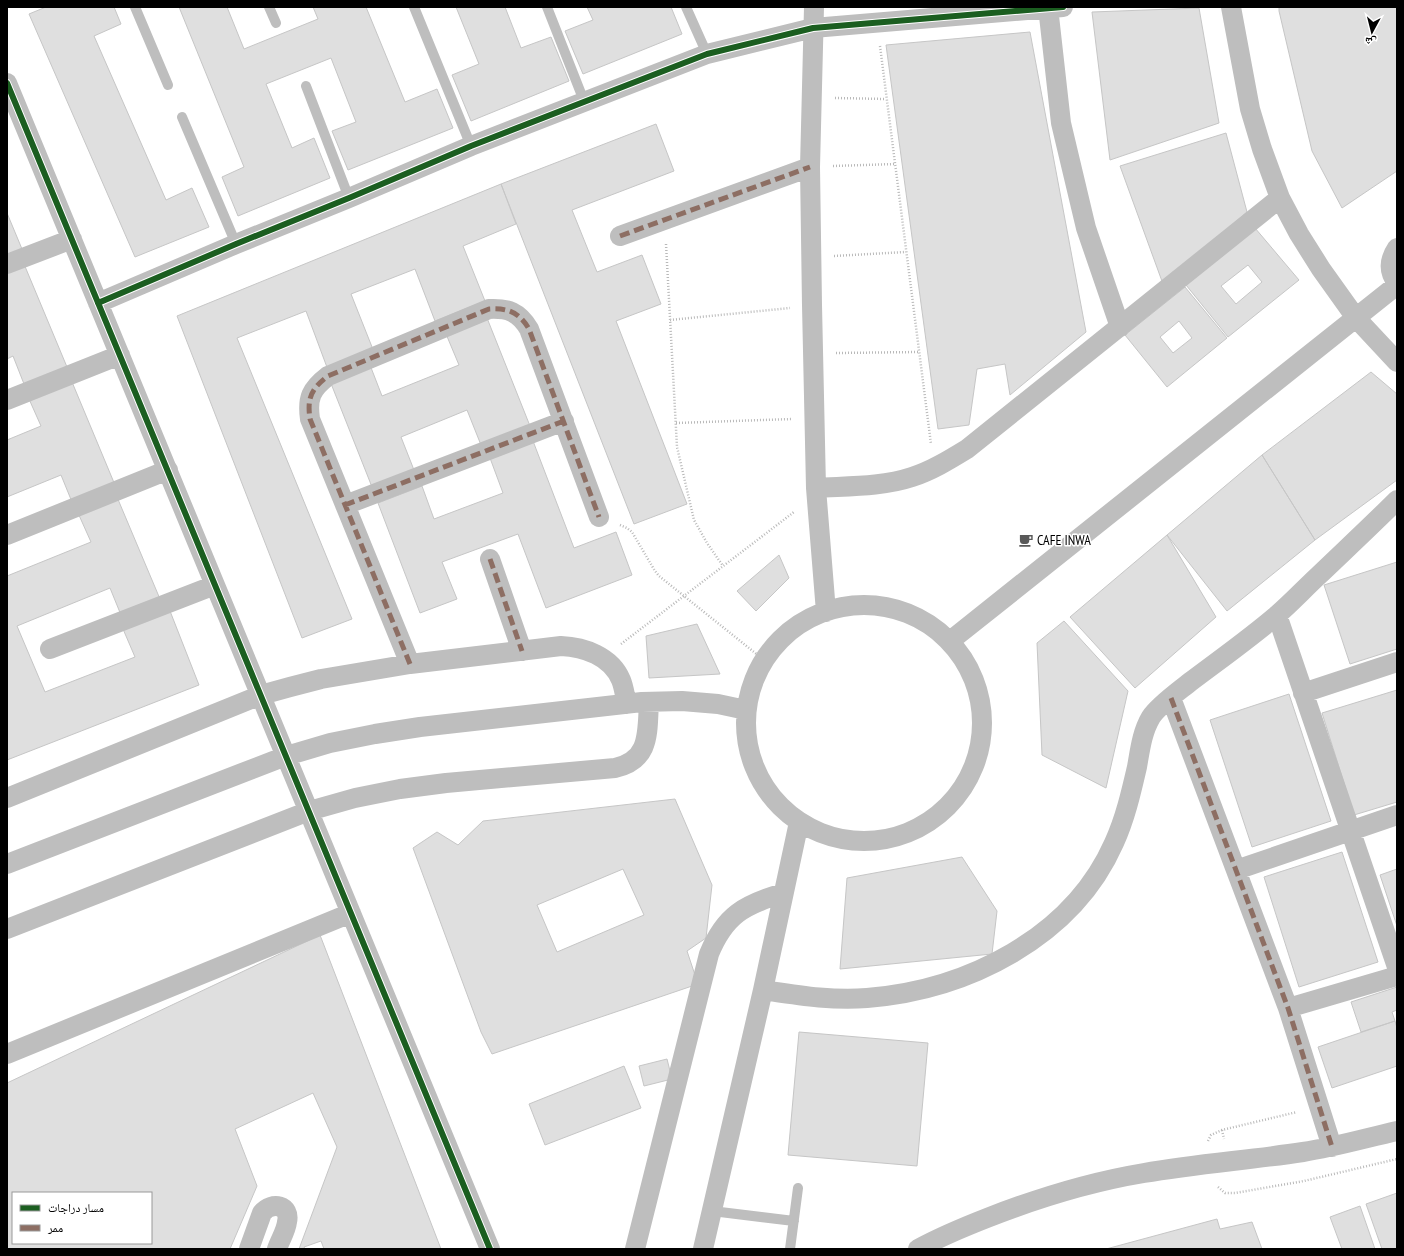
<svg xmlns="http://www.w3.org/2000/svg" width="1404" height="1256" font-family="'PT Sans Narrow','Noto Naskh Arabic',sans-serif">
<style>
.building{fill:#dfdfdf;stroke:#c6c6c6;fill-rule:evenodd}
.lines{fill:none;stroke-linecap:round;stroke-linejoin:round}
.path{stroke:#b9b9b9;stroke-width:2.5;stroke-dasharray:1 2;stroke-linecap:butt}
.lane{stroke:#bebebe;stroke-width:10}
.street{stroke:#bebebe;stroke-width:20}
.quiet{stroke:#8d6e63;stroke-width:5;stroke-dasharray:10 5;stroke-linecap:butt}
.cycleway-casing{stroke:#fff;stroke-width:8}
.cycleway{stroke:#1b5e20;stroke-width:6}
.labels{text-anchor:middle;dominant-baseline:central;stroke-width:3;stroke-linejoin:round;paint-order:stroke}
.poi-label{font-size:14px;fill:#000;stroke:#fff;text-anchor:start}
</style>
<rect width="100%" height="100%" fill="#fff"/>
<!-- building -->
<path class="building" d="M46 7H114L121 24 94 36 166 200 192 188 209 227 135 257 29 14Z
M179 7H227L244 49 318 19 313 7H366L405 102 437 89 453 128 348 170 332 131 356 122 331 58 266 84 292 148 314 138 330 178 238 216 222 177 244 167Z
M456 7H505L521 48 551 37 569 81 471 121 452 75 479 64Z
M587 7H671L682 34 583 74 565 31 593 20Z
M1279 7H1397V171L1342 208 1312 151 1279 11Z
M1199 8 1219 123 1110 160 1092 12Z
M1030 32 1086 332 1010 395 1005 364 977 369 969 425 938 429 886 45Z
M656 124 674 171 572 210 597 272 642 255 661 304 616 321 687 504 634 524 501 184Z
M1226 133 1247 212 1163 284 1120 166Z
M501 184 516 224 463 246 485 301 435 321 415 269 351 294 374 352 328 370 306 311 237 338 352 619 302 638 177 316Z
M7 213 22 249 7 255Z
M1255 228 1299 280 1228 337 1186 285ZM1248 265 1262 282 1236 304 1221 286Z
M24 264 67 367 24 384 13 356 7 359V271Z
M1185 287 1227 338 1167 387 1125 335ZM1179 321 1192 338 1173 353 1160 337Z
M487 318 530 426 481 445 467 410 401 437 414 470 372 487 330 381 370 365 382 396 459 365 446 334Z
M1371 372 1397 394V480L1315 540 1262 455Z
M72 382 115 485 72 502 61 475 7 497V440L41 426 29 399Z
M533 441 574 548 616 532 632 575 546 608 518 534 442 562 457 599 420 613 378 503 422 486 434 519 503 493 490 458Z
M1262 455 1315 540 1227 611 1167 535Z
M117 497 160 599 121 615 110 588 17 626 45 692 135 657 123 629 170 611 199 685 7 760V576L91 542 78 513Z
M1167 535 1216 617 1135 688 1070 617Z
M779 555 789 578 756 611 737 591Z
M1397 562V649L1350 664 1324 585Z
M1064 621 1128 691 1106 788 1042 755 1037 643Z
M697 624 720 674 649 678 646 636Z
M1397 690V802L1354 815 1322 713Z
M1289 694 1331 821 1252 847 1210 720Z
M675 799 712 885 706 938 687 951 698 984 492 1054 481 1032 413 848 437 832 458 845 483 821ZM623 869 644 915 557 952 537 905Z
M1342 852 1378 962 1299 987 1264 877Z
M962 857 997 911 992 954 840 969 847 878Z
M1397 869V926L1380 875Z
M320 935 441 1249H324L321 1241 304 1247 305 1249H299L337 1147 313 1093 235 1129 257 1186 230 1249H7V1083ZM13 1193H151V1243H13Z
M1397 987V1010L1392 1012 1395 1021 1361 1032 1351 1002Z
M1395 1021 1397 1028V1066L1332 1088 1318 1047Z
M799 1032 928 1043 917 1166 788 1155Z
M667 1059 672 1079 644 1086 639 1066Z
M624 1066 641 1108 545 1145 529 1104Z
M1397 1193V1249H1382L1366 1204Z
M1360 1206 1375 1249H1342L1330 1217Z
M1217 1219 1220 1229 1252 1222 1262 1249H1106Z"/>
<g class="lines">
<!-- path -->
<path class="path" d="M880 46 931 444
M835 98 886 99
M833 166 895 164
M666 244 677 447 694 520 707 543 723 566
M834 256 906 252
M670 320 790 308
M836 353 919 352
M676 423 792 419
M620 525 627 528 632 532 655 571 659 576 764 660
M621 644 794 512
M1222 1130 1224 1139
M1208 1141 1211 1135 1222 1130 1297 1112
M1218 1187 1225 1193H1235L1304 1181 1397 1159"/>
<!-- lane -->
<path class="lane" d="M135 7 168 85
M269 7 276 23
M414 7 471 146
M547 7 584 101
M686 7 707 54
M306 86 349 198
M182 117 236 244
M712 1211 794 1221
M790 1249 798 1188"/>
<!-- street -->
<path class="street" d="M814 7 810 167 812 305 816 488 826 612
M1048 7 1061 123 1086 228 1120 327
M1231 7 1250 109 1262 149 1280 198 1299 234 1321 269 1356 318 1397 362
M7 83 490 1249
M620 236 810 167
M1397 248C1389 260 1388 271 1397 283
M7 264 72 239
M98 303 236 244 349 198 471 146 707 54 813 28 1063 7
M7 400 120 355
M816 488C847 486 882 487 912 477 931 471 949 460 967 449L1280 198
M345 505 564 421
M7 535 168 470
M490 559 522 651
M746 723a118 118 0 1 1 236 0a118 118 0 1 1-236 0Z
M1277 615 1397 967
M950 641 1397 285
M50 649 215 585
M410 664 310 419C307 398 311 389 328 376L489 309C508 308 519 312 529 329L599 517
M1303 693 1397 662
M1171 698 1288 1008 1332 1147
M7 798 261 695 290 687 321 679 410 664 561 646C584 647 611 656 621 680 624 687 625 697 627 704
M7 864 286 756 330 743 375 734 420 727 642 702 682 701 718 704 746 710
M1236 870 1397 815
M7 929 309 811 355 798 400 789 446 783 615 768C651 760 647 732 649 702
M763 990C797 995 832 1001 867 998 967 990 1072 938 1114 843 1125 819 1131 793 1137 767 1140 750 1142 732 1151 717 1159 705 1179 691 1190 682 1219 660 1249 639 1277 615 1291 603 1304 589 1318 576 1344 551 1371 526 1397 500
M1288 1008 1397 976
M7 1054 351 913
M249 1249 262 1213C272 1201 291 1205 287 1222 286 1231 280 1240 277 1249
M635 1249 709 954C725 915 744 905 783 893
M703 1249 763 990 799 822
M918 1249C940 1237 964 1227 987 1218 1038 1198 1090 1182 1144 1173 1196 1164 1250 1160 1303 1152 1335 1147 1366 1138 1397 1131"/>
<!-- quiet -->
<path class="quiet" d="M620 236 810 167
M345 505 564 421
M490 559 522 651
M410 664 310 419C307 398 311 389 328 376L489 309C508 308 519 312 529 329L599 517
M1171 698 1288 1008 1332 1147"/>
<defs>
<path id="cycleway" d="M7 83 490 1249
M98 303 236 244 349 198 471 146 707 54 813 28 1063 7"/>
</defs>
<!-- cycleway casing -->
<use href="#cycleway" class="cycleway-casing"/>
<!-- cycleway -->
<use href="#cycleway" class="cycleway"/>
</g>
<!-- icons -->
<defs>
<symbol id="cafe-bare" viewBox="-9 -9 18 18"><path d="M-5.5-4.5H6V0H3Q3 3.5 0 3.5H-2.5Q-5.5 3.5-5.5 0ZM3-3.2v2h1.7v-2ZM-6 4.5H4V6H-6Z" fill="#595959" stroke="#fff" stroke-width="2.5" paint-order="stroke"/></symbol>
</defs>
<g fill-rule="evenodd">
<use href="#cafe-bare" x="1016" y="530" width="20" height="20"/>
</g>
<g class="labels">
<!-- poi labels -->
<g class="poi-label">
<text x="1037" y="540">CAFE INWA</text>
</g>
</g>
<!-- border -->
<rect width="1404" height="1256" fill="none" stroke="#000000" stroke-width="16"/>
<!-- legend -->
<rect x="12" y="1192" width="140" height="52" fill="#ffffff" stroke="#999999"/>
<rect x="20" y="1205" width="20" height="6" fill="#1b5e20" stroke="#999999"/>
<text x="48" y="1212" font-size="12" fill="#000000">مسار دراجات</text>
<rect x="20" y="1225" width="20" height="6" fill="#8d6e63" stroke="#999999"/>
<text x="48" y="1232" font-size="12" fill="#000000">ممر</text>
<!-- north arrow -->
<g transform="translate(1372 32) rotate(187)" stroke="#ffffff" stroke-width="3" paint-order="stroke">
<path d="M0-3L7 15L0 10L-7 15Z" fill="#000000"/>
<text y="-6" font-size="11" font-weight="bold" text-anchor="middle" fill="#000000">ش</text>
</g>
</svg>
